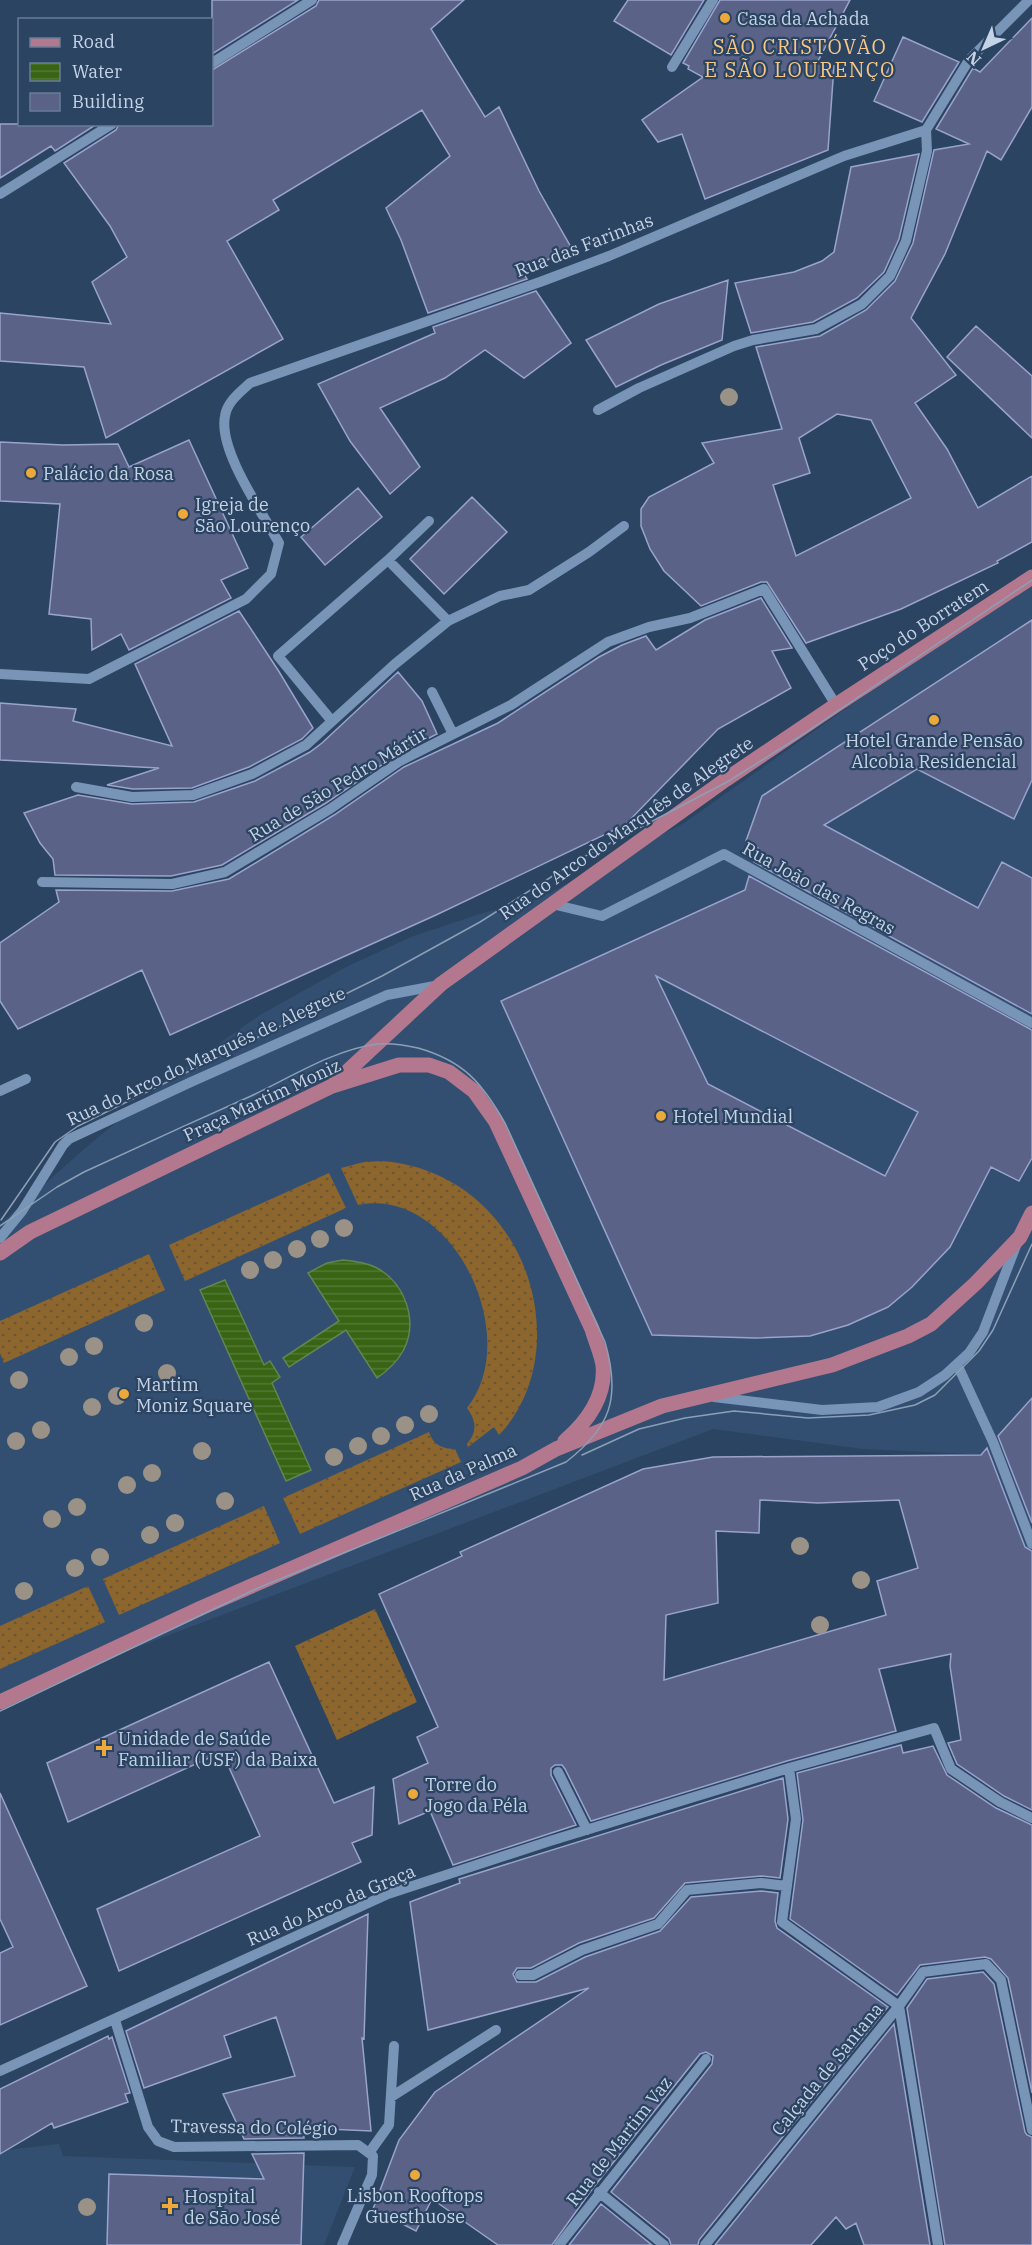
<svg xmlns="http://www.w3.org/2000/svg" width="1032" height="2245" font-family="'IBM Plex Serif',serif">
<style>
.built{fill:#324f72}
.grass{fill:url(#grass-dots)}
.water{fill:url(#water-rules);stroke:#628552;stroke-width:1.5}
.building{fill:#5a6288;stroke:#99a3cc;stroke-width:1.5;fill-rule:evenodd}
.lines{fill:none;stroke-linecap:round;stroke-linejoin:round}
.minor{stroke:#7894b7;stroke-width:10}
.major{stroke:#b3788e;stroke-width:15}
.tram{stroke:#8d9fb6;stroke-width:1.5}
.tree{fill:#9a9286}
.poi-dot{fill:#eda83b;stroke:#2b4462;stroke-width:2}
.labels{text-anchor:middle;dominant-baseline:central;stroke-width:4.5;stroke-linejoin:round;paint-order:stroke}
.poi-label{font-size:18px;fill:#c5d3e6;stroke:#2b4462;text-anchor:start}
.street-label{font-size:18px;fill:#c5d3e6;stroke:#2b4462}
.neighbourhood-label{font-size:20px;letter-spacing:1.5px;fill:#f8c785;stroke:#2b4462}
</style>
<defs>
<pattern id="grass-dots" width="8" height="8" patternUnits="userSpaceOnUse" patternTransform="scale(1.5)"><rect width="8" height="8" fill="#8c662d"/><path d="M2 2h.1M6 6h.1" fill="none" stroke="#685438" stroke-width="1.8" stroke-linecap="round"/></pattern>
<pattern id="water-rules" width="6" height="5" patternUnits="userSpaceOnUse" patternTransform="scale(1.5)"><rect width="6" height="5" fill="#386413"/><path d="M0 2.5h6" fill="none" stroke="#537935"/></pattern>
</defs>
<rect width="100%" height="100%" fill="#2b4462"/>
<!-- built -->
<path class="built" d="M1032 577V1614L988 1455 863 1449 713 1429 0 1699V1224L84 1149 170 1078 260 1015 346 967 411 937 483 913 536 900 684 823Z
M59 2144 63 2156 355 2167 324 2245H0V2154L7 2150Z"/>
<!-- grass -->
<path class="grass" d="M382 1161C475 1168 539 1248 537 1339 536 1374 524 1409 499 1435L494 1427 468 1447 467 1444C477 1432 477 1422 467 1408 524 1337 453 1186 358 1205L341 1168 364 1162Z
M329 1173 346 1208 185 1281 169 1245Z
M149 1254 165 1290 4 1363 0 1353V1321Z
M429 1432C433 1445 443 1449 455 1449L461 1462 300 1534 283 1498Z
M264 1506 280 1543 119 1615 103 1579Z
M88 1586 105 1622 0 1669V1626Z
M375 1609 417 1702 337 1740 295 1646Z"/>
<!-- water -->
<path class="water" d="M343 1260C354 1261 365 1262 375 1267 405 1282 419 1321 403 1351 397 1362 387 1371 377 1378L346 1330 289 1367 283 1358 339 1321 308 1273 327 1263Z
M225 1280 264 1365 270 1361 280 1377 272 1383 311 1470 286 1481 200 1290Z"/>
<!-- building -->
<path class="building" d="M212 0H298L212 54Z
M319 0H464L431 29 485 117 499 107 539 191 572 249 522 271 527 279 428 313 401 240 386 208 450 156 422 110 273 200 279 210 227 241 283 339 106 438 84 367 0 361V313L111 324 92 282 127 257 110 226 64 163 116 130 119 124H212V70L316 6Z
M628 0H704L671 55 614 21Z
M720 0H850L818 61 834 66 828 150 705 199 682 134 658 142 642 120 703 77 688 69 689 66 683 63Z
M1032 18V107L1001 160 987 151 945 254 911 318 956 375 915 403 947 449 978 508 1032 476V542L997 561 998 563 901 609 806 643 767 582H761L701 606 664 571 650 549 641 526V509L649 497 714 463 702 443 782 429 756 347 820 336 866 310 895 281 913 243 934 150 969 144 936 129 973 68 980 72ZM837 414 871 420 911 498 796 556 773 485 810 473 799 438Z
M903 37 959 62 922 122 874 101Z
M0 124H97L55 151 51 146 0 178Z
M919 154 899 239 884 272 857 298 813 322 751 333 735 283 794 272 822 261 834 252 851 167Z
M728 280 722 340 661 365 616 387 586 340 659 304Z
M536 291 571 343 524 378 485 350 445 378 380 408 420 467 390 494 350 441 318 384 435 333 433 327Z
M976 326 1032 376V438L947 357Z
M189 440 248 568 221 580 231 598 129 650 121 634 92 650 91 619 49 614 60 504 0 501V442L63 445 118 444 129 467Z
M358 488 382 517 325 565 301 537Z
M472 497 507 532 444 594 410 559Z
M761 598 792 648 772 651 791 688 718 729 625 825 436 915 170 1035 142 970 18 1029 0 1001V943L59 902 56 890 172 891 229 879 334 815 404 767 498 723 599 657 622 645 646 636 656 650 705 620Z
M239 611 278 670 313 728 302 739 249 767 192 788 133 789 107 785 159 768 0 760V703L76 709 73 721 172 746 135 664Z
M1032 620V780L1014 819 917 769 824 825 978 908 1002 862 1032 878V1014L754 862 758 848 746 841 762 796Z
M398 672 422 701 437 734 396 755 326 803 222 865 171 876 55 875 53 859 40 843 24 813 78 795 132 804 194 802 255 781 310 752 322 743Z
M749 876 1032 1030V1158L1019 1181 991 1167 950 1247 912 1287 888 1307 848 1325 810 1336 756 1338 652 1335 501 1001 745 890ZM656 976 918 1112 885 1176 708 1084Z
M1032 1398V1523L998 1436Z
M987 1448 1025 1547 1032 1551V1810L1004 1796 957 1764 948 1743 961 1740 950 1666 951 1654 879 1669 896 1731 787 1761 591 1821 565 1769 562 1765H555L551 1768V1775L576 1825 453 1865 430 1811 399 1824 393 1779 428 1763 417 1737 438 1727 379 1594 462 1556 460 1552 643 1469 713 1457 981 1455ZM760 1500 818 1503 899 1500 918 1568 877 1581 886 1615 664 1680 666 1615 718 1603 716 1531 759 1533Z
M269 1662 334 1803 374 1787 372 1835 352 1843 361 1862 119 1971 97 1909 260 1836 222 1752 68 1822 47 1763Z
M901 1745 903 1753 933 1746 947 1775 996 1808 1032 1825V2093L1008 1978 991 1959 985 1957 920 1965 897 1995 790 1919 803 1820 797 1773Z
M783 1778 788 1819 780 1878 761 1876 685 1883 654 1918 579 1943 531 1968H517L513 1974 517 1982H536L585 1957 660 1931 691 1897 761 1891 778 1893 775 1921 777 1928 888 2007 699 2240 698 2245H671L669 2239 611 2192 712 2064 713 2056 706 2052 700 2054 593 2188 552 2245H498L432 2199 416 2231 373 2209 399 2140 435 2092 589 1988 428 2030 410 1902 460 1883 459 1879Z
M0 1793 87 1986 0 2025V1953L13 1947 0 1919Z
M368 1914 364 2039 362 2038 371 2131 304 2128V2138L244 2139 223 2094 295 2076 276 2017 224 2036 231 2057 144 2088 126 2031Z
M983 1972 994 1984 1025 2132 1027 2135 1032 2137V2245H945L907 2008 927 1979Z
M894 2024 930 2245H864L856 2223 846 2229 836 2217 811 2245H715Z
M108 2036 109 2039 112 2037 130 2093 125 2094 128 2102 54 2128 52 2123 0 2154V2089Z
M304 2153 301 2245H107L109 2174 264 2179 252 2154Z
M601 2204 652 2245H569Z"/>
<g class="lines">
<!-- minor -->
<path class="minor" d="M212 63 312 0
M672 67 713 0
M926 130 969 60 1029 0
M0 194 112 124
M598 410 639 388 734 346 753 340 816 329 862 304 890 276 906 241 927 151 926 130
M388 560 429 521
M0 674 89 679 246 599 271 574 279 543C262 512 218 450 225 416 227 402 240 392 250 383L540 282 609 256 844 156 926 130
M432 692 453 734
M331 720 278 656 388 560 448 621
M76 787 132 797 193 795 252 774 306 745 395 664 448 621 500 596 529 590 589 552 624 526
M42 882 172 884 225 872 330 809 400 761 511 705 608 642 649 627 690 618 764 589 836 705
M552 904 602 916 724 854 1032 1023
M0 1091 26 1079
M0 1238 22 1211 63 1145 69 1139 191 1082 387 995 440 985
M957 1364 993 1442 1032 1544
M714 1397 822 1410 878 1407 919 1392 945 1375 969 1353 983 1332 1017 1243
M558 1772 587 1830
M520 1975H533L582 1950 658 1924 687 1890 761 1883 787 1886
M115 2020 148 2127 158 2141 174 2147 358 2145 373 2156 372 2175 342 2245
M0 2071 388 1894 550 1841 789 1768 934 1728 951 1769 1000 1802 1032 1818
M391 2097 496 2030
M369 2153 389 2125 394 2046
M599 2192 664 2245
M559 2245 706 2059
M705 2245 899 2006 782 1922 796 1819 789 1768
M938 2245 899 2006 923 1972 986 1964 1001 1980 1032 2130"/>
<!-- major -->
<path class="major" d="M336 1082 441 984 725 780 836 705 1032 577
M0 1253 30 1232 332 1086 399 1065H429L449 1072 474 1091 496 1122 592 1329C595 1340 601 1353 603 1365 606 1396 587 1422 565 1441
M0 1702 201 1608 522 1468 556 1449 662 1406 832 1365 908 1336 931 1324 976 1283 1020 1237 1032 1213"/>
<!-- tram -->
<path class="tram" d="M1 1220 55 1142 78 1126 382 976 480 922 578 860 727 782 799 737 1032 580
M0 1226 57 1187 84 1172C140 1146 195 1121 251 1096 291 1077 333 1050 377 1044 391 1043 405 1045 418 1048 464 1061 482 1083 505 1123L605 1342C621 1398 611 1427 566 1462L258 1588 0 1711
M582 1455 639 1429 685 1418 734 1411 808 1418 869 1415 915 1405 935 1395 979 1351 993 1330 1032 1244"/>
</g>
<!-- trees -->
<g class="tree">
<circle cx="729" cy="397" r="9"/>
<circle cx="344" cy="1228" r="9"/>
<circle cx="320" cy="1239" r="9"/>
<circle cx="297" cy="1249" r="9"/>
<circle cx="273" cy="1260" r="9"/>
<circle cx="250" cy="1270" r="9"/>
<circle cx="144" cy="1323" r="9"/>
<circle cx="94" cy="1346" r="9"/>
<circle cx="69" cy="1357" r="9"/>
<circle cx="167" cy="1373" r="9"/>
<circle cx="19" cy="1380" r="9"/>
<circle cx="117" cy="1396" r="9"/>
<circle cx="92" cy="1407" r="9"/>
<circle cx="429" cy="1414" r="9"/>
<circle cx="405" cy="1425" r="9"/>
<circle cx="41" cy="1430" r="9"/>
<circle cx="381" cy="1436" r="9"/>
<circle cx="16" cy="1441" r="9"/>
<circle cx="358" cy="1446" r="9"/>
<circle cx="202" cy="1451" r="9"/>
<circle cx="334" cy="1457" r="9"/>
<circle cx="152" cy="1473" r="9"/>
<circle cx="127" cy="1485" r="9"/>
<circle cx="225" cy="1501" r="9"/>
<circle cx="77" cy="1507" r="9"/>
<circle cx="52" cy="1519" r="9"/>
<circle cx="175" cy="1523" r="9"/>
<circle cx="150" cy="1535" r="9"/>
<circle cx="800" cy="1546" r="9"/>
<circle cx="100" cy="1557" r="9"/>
<circle cx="75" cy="1568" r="9"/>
<circle cx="861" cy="1580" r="9"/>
<circle cx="24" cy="1591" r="9"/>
<circle cx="820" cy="1625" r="9"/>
<circle cx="87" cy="2207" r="9"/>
</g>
<!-- markers -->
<g class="poi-dot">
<circle cx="725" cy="18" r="6"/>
<circle cx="31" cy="473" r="6"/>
<circle cx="183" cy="514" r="6"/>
<circle cx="934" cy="720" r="6"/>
<circle cx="661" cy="1116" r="6"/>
<circle cx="124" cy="1394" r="6"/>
<path d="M101 1739h6v6h6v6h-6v6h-6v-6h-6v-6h6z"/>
<circle cx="413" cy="1794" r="6"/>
<circle cx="415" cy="2175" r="6"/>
<path d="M167 2197h6v6h6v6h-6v6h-6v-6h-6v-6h6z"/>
</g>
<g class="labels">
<!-- poi labels -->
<g class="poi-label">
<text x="737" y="18">Casa da Achada</text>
<text x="43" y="473">Palácio da Rosa</text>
<text x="195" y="504">Igreja de<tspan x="195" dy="21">São Lourenço</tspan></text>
<text x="934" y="740" text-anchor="middle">Hotel Grande Pensão<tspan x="934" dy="21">Alcobia Residencial</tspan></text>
<text x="673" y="1116">Hotel Mundial</text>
<text x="136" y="1384">Martim<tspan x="136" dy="21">Moniz Square</tspan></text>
<text x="118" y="1738">Unidade de Saúde<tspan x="118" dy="21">Familiar (USF) da Baixa</tspan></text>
<text x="425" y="1784">Torre do<tspan x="425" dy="21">Jogo da Péla</tspan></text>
<text x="415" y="2195" text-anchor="middle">Lisbon Rooftops<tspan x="415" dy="21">Guesthuose</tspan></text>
<text x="184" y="2196">Hospital<tspan x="184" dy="21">de São José</tspan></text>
</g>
<!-- street labels -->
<g class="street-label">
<text transform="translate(584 245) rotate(-21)">Rua das Farinhas</text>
<text transform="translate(923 625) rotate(-33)">Poço do Borratem</text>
<text transform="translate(338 784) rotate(-31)">Rua de São Pedro Mártir</text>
<text transform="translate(626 828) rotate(-35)">Rua do Arco do Marquês de Alegrete</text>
<text transform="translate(819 888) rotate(29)">Rua João das Regras</text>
<text transform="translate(206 1056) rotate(-25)">Rua do Arco do Marquês de Alegrete</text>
<text transform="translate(262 1100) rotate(-25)">Praça Martim Moniz</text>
<text transform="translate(463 1472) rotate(-24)">Rua da Palma</text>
<text transform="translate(331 1905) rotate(-23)">Rua do Arco da Graça</text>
<text transform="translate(827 2069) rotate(-51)">Calçada de Santana</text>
<text transform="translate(254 2127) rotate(1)">Travessa do Colégio</text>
<text transform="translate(619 2141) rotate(-52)">Rua de Martim Vaz</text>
</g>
<!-- neighbourhood labels -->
<g class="neighbourhood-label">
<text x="800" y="46">SÃO CRISTÓVÃO<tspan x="800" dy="23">E SÃO LOURENÇO</tspan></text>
</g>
</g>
<!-- legend -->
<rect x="18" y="18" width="195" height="108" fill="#2b4462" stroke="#697d97" stroke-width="1.5"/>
<rect x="30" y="38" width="30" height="9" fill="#b3788e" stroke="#697d97" stroke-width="1.5"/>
<text x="72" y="48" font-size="18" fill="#c5d3e6">Road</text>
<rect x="30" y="63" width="30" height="18" fill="url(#water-rules)" stroke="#697d97" stroke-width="1.5"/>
<text x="72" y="78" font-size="18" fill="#c5d3e6">Water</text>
<rect x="30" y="93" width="30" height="18" fill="#5a6288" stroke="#697d97" stroke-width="1.5"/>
<text x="72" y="108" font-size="18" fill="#c5d3e6">Building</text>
<!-- north arrow -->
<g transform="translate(984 48) rotate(224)" stroke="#2b4462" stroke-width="4.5" paint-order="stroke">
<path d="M0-4.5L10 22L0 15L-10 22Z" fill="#c5d3e6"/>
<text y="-9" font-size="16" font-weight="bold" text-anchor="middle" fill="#c5d3e6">N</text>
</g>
</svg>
